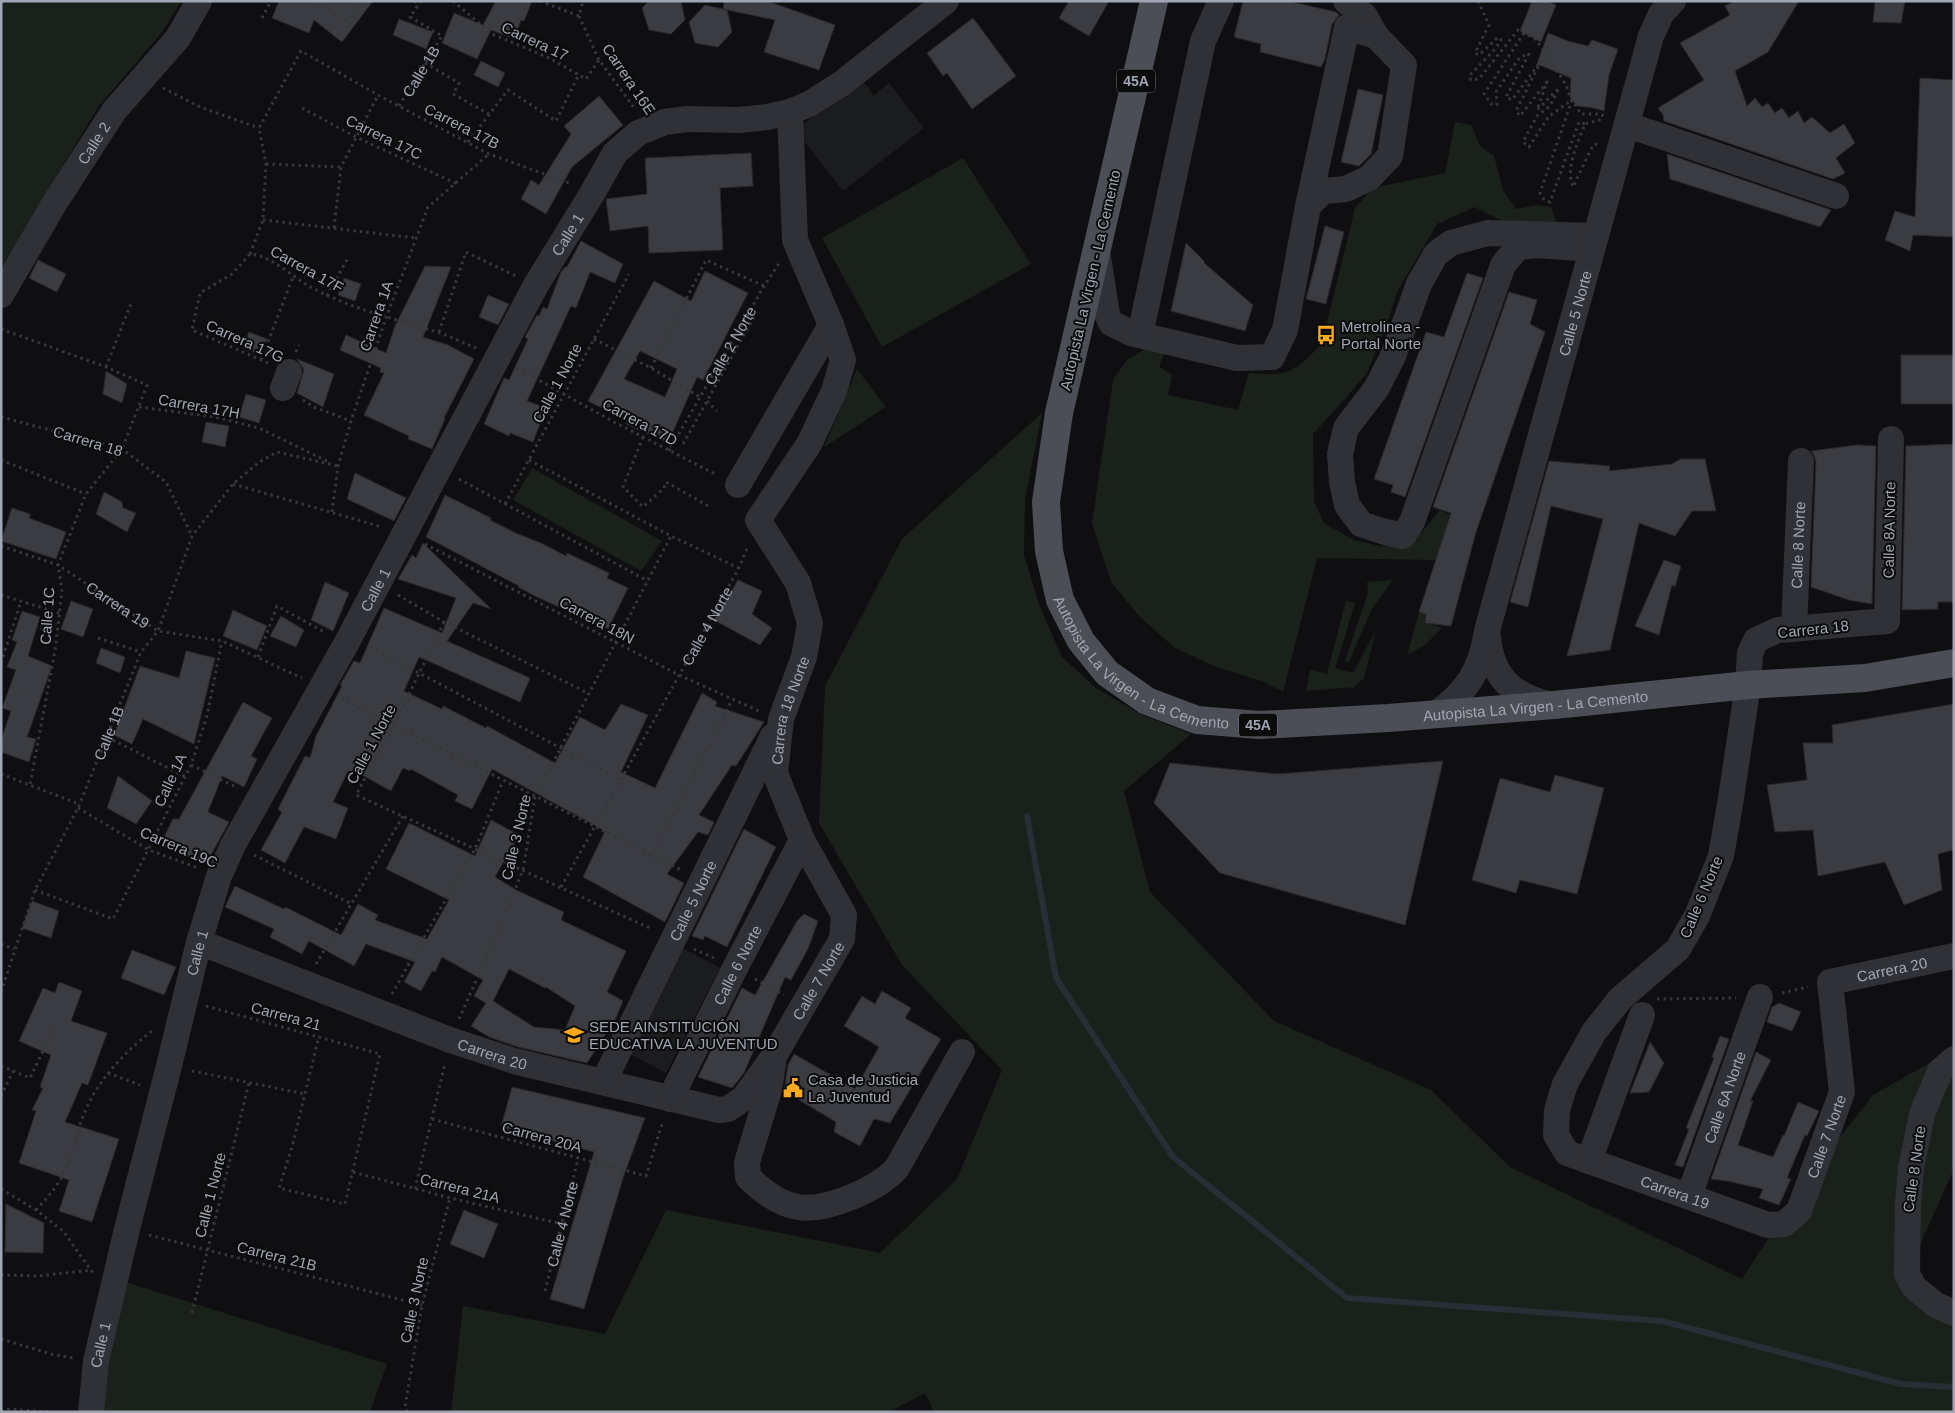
<svg xmlns="http://www.w3.org/2000/svg" width="1955" height="1413" font-family="Arial,sans-serif">
<style>
.built{fill:#1b1c1e}
.green{fill:#1a211a}
.lines{fill:none;stroke-linecap:round;stroke-linejoin:round}
.stream{stroke:#262f35;stroke-width:6}
.building{fill:#3b3c41;stroke:#29292d;fill-rule:evenodd}
.path{stroke:#36383d;stroke-width:3;stroke-dasharray:2.5 4;stroke-linecap:butt}
.minor{stroke:#303136;stroke-width:26}
.major{stroke:#4c4e55;stroke-width:28}
.labels{text-anchor:middle;dominant-baseline:central;stroke-width:4;stroke-linejoin:round;paint-order:stroke}
.shield{fill:#0b0b0c;stroke:#737881;stroke-width:1}
.shield-label{font-size:14px;font-weight:bold;fill:#a0a6b3}
.street-label{font-size:15px;fill:#a0a6b3;stroke:#0b0b0c}
.poi-label{font-size:15px;fill:#a0a6b3;stroke:#0b0b0c;text-anchor:start}
</style>
<rect width="100%" height="100%" fill="#0f0f11"/>
<!-- built -->
<path class="built" d="M861 79 874 95 889 83 924 128 843 191 793 127 804 124Z
M675 944 720 968 666 1073 621 1049Z"/>
<!-- green -->
<path class="green" d="M1 1H181L162 32 98 107 1 269Z
M1455 122 1471 125 1480 146 1494 156 1503 190 1516 209 1536 205 1551 207 1561 235 1512 226 1475 207 1437 224 1398 290 1386 327 1367 373 1345 399 1313 434 1314 502 1324 523 1354 540 1380 546 1407 544 1423 531 1440 510 1451 515 1437 560 1317 558 1283 692 1262 681 1216 667 1175 648 1140 617 1111 582 1092 523 1113 380 1127 360 1145 349 1165 352 1159 367 1172 374 1168 395 1238 410 1249 373C1288 377 1296 372 1322 343L1355 208 1369 192 1382 186 1445 173Z
M963 158 1031 264 882 347 822 238Z
M857 369 886 407 824 447Z
M1042 413 1025 500 1024 555 1040 607 1062 657 1096 688 1140 714 1191 734 1124 791 1150 892 1274 1021 1431 1090 1510 1167 1742 1279 1805 1182 1873 1095 1954 1049V1169L1905 1278 1954 1309V1412H934L925 1393 889 1412H451L463 1306 605 1334 666 1210 880 1253 957 1179 1002 1070 902 965 819 823 825 686 902 539Z
M532 468 662 541 641 571 513 500Z
M1393 580 1373 607 1348 663 1345 661 1368 593 1367 582Z
M1346 601 1355 603 1335 668 1353 673 1376 630 1364 678 1354 687 1306 691 1310 669 1327 674Z
M1419 612 1426 614 1425 623 1442 628 1425 645 1407 655Z
M116 1279 387 1364 370 1412H91Z"/>
<g class="lines">
<!-- stream -->
<path class="stream" d="M1027 816 1056 978 1173 1157 1347 1298 1662 1321 1901 1384 1954 1387"/>
</g>
<!-- building -->
<path class="building" d="M279 1H373L342 42 314 20 309 33 272 18Z
M496 1H532L524 21 521 20 514 39 491 30 477 59 442 43 454 13 483 25Z
M649 1H681L685 20 671 34 649 30 642 8Z
M724 1H767L835 25 819 70 764 52 775 20 723 9Z
M1069 1H1109L1089 36 1059 18Z
M1243 1H1288L1336 12 1339 15 1332 24 1325 59 1321 67 1260 52 1261 44 1234 37Z
M1532 1H1547L1556 5 1541 42 1520 31Z
M1735 1H1799L1768 52 1735 71 1747 106 1755 98 1762 107 1768 103 1775 113 1782 108 1789 118 1798 111 1804 123 1812 117 1830 133 1844 124 1855 143 1836 158 1845 173 1833 179 1664 121 1663 115 1658 108 1704 80 1680 43 1730 15 1725 6Z
M1875 1H1905L1901 23 1873 22Z
M705 5 727 10 732 32 718 47 695 43 689 22Z
M973 18 1016 76 972 109 947 73 943 76 927 53Z
M399 19 433 32 426 49 393 35Z
M1548 33 1568 41 1588 46 1592 40 1618 49 1609 75 1604 111 1594 108 1577 106 1570 97 1571 78 1537 64Z
M481 61 505 73 498 87 474 75Z
M1920 78 1954 80V237L1913 235 1910 251 1885 240 1895 211 1915 217Z
M1358 89 1383 95 1371 154 1359 166 1341 162Z
M599 96 623 125 572 167 546 214 521 199 531 180 539 185 571 134 564 126Z
M751 153 753 186 720 188 723 250 649 253 648 226 610 231 606 199 647 194 645 158Z
M1667 154 1831 210 1820 227 1670 179Z
M1325 226 1344 232 1326 304 1306 299Z
M581 241 623 264 615 283 590 272 576 308 571 306 527 401 546 408 533 442 510 433 509 436 484 424 504 378 509 380 528 339 525 337 537 315 539 316 543 307 547 309 561 272 565 267H567Z
M1186 243 1204 261V263L1253 305 1245 331 1171 311Z
M38 260 66 274 57 292 29 278Z
M425 266 451 267 423 337 448 345 474 359 444 418 445 419 432 449 408 439 409 436 364 415 384 373 380 372 381 368 340 350 346 335 386 353 395 326Z
M705 271 748 293 703 380 697 377 668 443 626 424 627 420 588 401 654 281 691 301ZM640 351 677 369 665 397 624 379Z
M1467 273 1483 278 1405 497 1391 492 1393 485 1374 479 1426 332 1444 337Z
M344 278 361 284 355 301 338 295Z
M1509 292 1537 300 1530 324 1545 332 1476 532 1451 626 1425 623 1426 614 1419 612 1451 513 1433 507Z
M488 295 509 304 498 325 479 317Z
M249 332 267 339 260 355 243 348Z
M1901 355H1954V404H1901Z
M297 359 334 374 323 407 297 393 304 370Z
M106 371 127 384 122 403 103 394Z
M246 394 266 400 259 423 239 417Z
M206 422 229 426 225 447 202 442Z
M1954 444V602H1938V609L1902 610 1906 446Z
M1857 445 1876 446 1872 604 1849 600 1811 587 1816 462 1814 455 1811 451Z
M1681 459H1705L1716 511H1692L1675 536 1639 523 1610 650 1567 656 1603 519 1551 506 1528 607 1510 602 1549 461 1610 466 1609 471 1672 464Z
M355 473 406 498 394 521 347 499Z
M104 492 122 502 123 508 136 513 127 532 96 514Z
M445 495 491 518 490 520 518 534 541 543 566 556 567 553 609 573 607 578 628 588 608 629 537 597 518 587 519 586 426 537Z
M12 508 30 514 29 518 66 532 56 559 1 541Z
M423 543 491 609 473 603 447 641 530 678 520 702 419 657 404 691 442 709 443 706 486 728 487 726 555 763 580 717 605 730 621 704 648 715 621 772 655 788 702 693 717 702 715 706 764 722 736 766 732 765 699 815 714 822 708 835 698 832 667 874 684 883 665 922 583 877 605 831 492 769 472 809 455 801 458 795 411 769 410 771 403 768 391 791 355 771 354 774 348 771 333 802 348 808 336 839 304 827 285 863 261 850 282 812 278 809 305 756 310 758 316 736 342 686 340 685 354 661 360 663 384 608 442 633 456 598 398 579 412 555 416 558Z
M1664 560 1681 566 1675 587 1672 585 1659 635 1635 626Z
M738 580 762 591 752 614 772 628 760 645 714 620Z
M325 582 349 593 333 631 311 620Z
M71 601 93 609 83 637 61 629Z
M233 610 267 626 257 650 223 636Z
M22 611 40 617 28 656 52 666 27 737 36 739 29 762 1 752V740L11 711 2 708 16 670 7 667 17 642 12 640Z
M281 616 304 630 296 647 270 636Z
M101 648 125 657 120 673 96 663Z
M186 651 215 658 194 744 143 719 132 744 114 735 140 666 179 678Z
M243 702 272 718 251 756 257 759 244 787 222 776 208 812 229 822 206 864 160 845 173 819H179Z
M1954 704V850L1938 854 1942 890 1904 905 1885 862 1818 876 1813 830 1775 832 1767 785 1807 780 1803 743H1833L1832 725Z
M1443 761 1405 925 1220 873 1154 803 1170 763 1277 774Z
M1555 775 1604 788 1577 894 1520 880 1516 893 1472 880 1500 778 1550 792Z
M118 776 152 801 136 824 107 808Z
M491 820 519 835 495 877 518 891 564 912 561 920 626 951 607 992 623 1001 615 1020 587 1063 518 1047 489 1037 471 1026 486 1003 474 996 483 980 442 957 435 972 432 971 421 991 404 982 415 962 366 944 354 966 309 941 302 954 270 937 274 929 225 907 235 886 284 909 285 907 341 935 358 904 378 915 375 920 427 939 449 900 386 869 409 823 475 856ZM509 969 545 988 546 987 575 1006 565 1030 534 1027 493 1001Z
M744 829 776 847 727 947 705 936 703 940 692 936Z
M32 901 59 911 51 938 22 928Z
M804 914 818 921 808 949 791 980 785 977 744 1073 732 1088 698 1077 742 988 755 995 797 921Z
M132 950 176 967 164 995 121 978Z
M59 982 82 991 71 1021 107 1033 88 1085 82 1083 65 1122 119 1139 92 1222 59 1211 69 1180 19 1163 36 1111 32 1110 43 1088 40 1087 51 1055 19 1041 43 988 55 993Z
M882 991 911 1008 905 1018 941 1039 890 1123 874 1119 860 1146 834 1132 836 1122 784 1091 788 1065 794 1054 855 1089 879 1047 844 1026 862 996 875 1004Z
M1779 1003 1801 1012 1792 1031 1767 1022 1772 1007Z
M1720 1036 1729 1039 1683 1167 1675 1165 1689 1129 1686 1128 1714 1058 1712 1057Z
M1650 1042 1664 1063 1649 1092 1630 1093Z
M1756 1052 1771 1060 1750 1101H1753L1738 1145 1773 1157 1783 1135 1784 1136 1798 1102 1819 1111 1807 1136 1805 1135 1787 1178 1791 1179 1779 1205 1759 1198 1763 1189 1727 1181 1711 1179Z
M512 1087 645 1118 624 1175 584 1309 550 1299 594 1152 501 1127Z
M6 1204 44 1223 43 1253 5 1252Z
M464 1210 498 1224 484 1258 450 1244Z"/>
<g class="lines">
<!-- path -->
<g class="path">
<path d="M310 1 352 23 364 1"/>
<path d="M414 1 419 4"/>
<path d="M453 1 492 34 549 58 586 79 599 60"/>
<path d="M540 1 579 16 583 1"/>
<path d="M1478 1 1489 25 1475 53 1479 55 1498 37 1501 40 1495 49 1469 76 1471 80 1479 79 1518 30 1534 38 1543 49 1566 85 1570 97 1581 114H1601L1606 118"/>
<path d="M579 16 599 60 635 109"/>
<path d="M262 18 271 1"/>
<path d="M1524 33 1484 94 1491 104 1497 105 1496 92 1520 57 1529 54 1506 97 1512 100 1541 61 1516 111 1520 116 1547 82 1537 110 1559 88 1550 106 1537 116 1523 142 1529 147 1549 116 1572 100 1540 193 1544 200 1550 202 1579 122 1585 124"/>
<path d="M425 63 459 83 453 94 489 114"/>
<path d="M163 88 200 107 259 128"/>
<path id="s1" d="M399 106 442 36 410 17 421 1"/>
<path d="M302 108 356 137 457 184"/>
<path d="M468 142 508 90 556 121 579 74"/>
<path d="M1597 144 1593 145 1573 187C1565 168 1578 142 1585 124L1603 119"/>
<path d="M266 164 341 167"/>
<path d="M263 220 416 238"/>
<path d="M334 228 341 167 378 95"/>
<path d="M250 254 263 220 266 164 259 128 301 51 378 95 489 154 572 184"/>
<path d="M327 296 349 256"/>
<path d="M1 329 106 367 147 385 122 449 86 494 58 565 62 591 55 651 30 785"/>
<path d="M439 332 466 252 516 276"/>
<path d="M594 339 651 368 700 397"/>
<path d="M296 352 299 345"/>
<path d="M261 360 293 277"/>
<path d="M268 363 192 330 200 293 232 274 250 254C271 256 289 274 307 285 347 308 393 318 437 332 450 336 463 343 476 348"/>
<path d="M106 367 132 301"/>
<path d="M517 368 614 422 717 475"/>
<path d="M651 368 706 260 764 286"/>
<path d="M303 400 314 407 351 421"/>
<path d="M707 401 717 411"/>
<path d="M139 407 215 417 259 428 331 463"/>
<path d="M1 417 122 449 166 482 192 536"/>
<path d="M643 437 623 487 643 507 664 488 666 482 710 507"/>
<path d="M683 444 755 315"/>
<path id="s2" d="M669 451 764 286 780 262"/>
<path d="M1 460 86 494"/>
<path d="M529 460 671 536 739 568"/>
<path d="M459 479 648 581"/>
<path d="M233 484 382 527"/>
<path d="M505 504 629 274"/>
<path d="M332 512 338 466 351 421 386 318 428 207 489 154"/>
<path d="M425 544 679 675 759 711"/>
<path id="s3" d="M1 546 58 565 158 631 222 641 302 678"/>
<path d="M1 595 59 613"/>
<path d="M398 595 444 622 588 693"/>
<path d="M444 622 394 725 356 795 652 929"/>
<path d="M98 638 141 652"/>
<path d="M370 647 621 780"/>
<path d="M258 657 277 606 326 633"/>
<path d="M1 663 21 601"/>
<path d="M341 698 681 870"/>
<path d="M107 737 186 777"/>
<path d="M191 765 238 788"/>
<path d="M1 774 79 804"/>
<path d="M78 808 149 850 198 868"/>
<path d="M254 855 352 904"/>
<path d="M652 856 732 700"/>
<path id="s4" d="M561 887 739 568 748 546"/>
<path d="M35 890 113 919 191 765 207 716 222 641"/>
<path d="M1 944 14 949"/>
<path d="M694 949 714 958"/>
<path d="M316 964 403 816"/>
<path d="M755 979 784 995"/>
<path id="s5" d="M1 992 35 890 78 808 141 652 158 631 192 536 233 484 258 463 277 452 338 466"/>
<path d="M1782 993 1808 987"/>
<path d="M392 994 420 944 475 849 503 781"/>
<path d="M1657 999 1736 998"/>
<path d="M206 1006 380 1054 345 1204 279 1188 292 1147 319 1036"/>
<path d="M459 1019 500 927 523 870 535 797 671 536"/>
<path d="M1 1066 30 1078 56 1024"/>
<path d="M192 1071 305 1094"/>
<path d="M108 1073 140 1085"/>
<path d="M1 1096 13 1071"/>
<path d="M432 1119 646 1176 663 1121"/>
<path d="M353 1172 450 1198 562 1224"/>
<path d="M1 1189 36 1210 63 1231 93 1273"/>
<path d="M415 1189 445 1063"/>
<path d="M36 1210C48 1197 60 1184 67 1166 74 1149 77 1129 85 1112 98 1079 126 1051 153 1030"/>
<path d="M149 1235 422 1305"/>
<path d="M1 1275 38 1276 92 1270"/>
<path id="s6" d="M545 1291 578 1159"/>
<path d="M192 1313 249 1083"/>
<path d="M1 1339 51 1354 73 1358"/>
<path d="M1 1411 7 1409 48 1412"/>
<path d="M407 1412 405 1407 422 1305 450 1198"/>
</g>
<!-- minor -->
<g class="minor">
<path d="M1346 1 1364 15 1376 36"/>
<path d="M1628 125 1836 196"/>
<path d="M1592 249 1538 245 1518 247 1503 265 1412 522 1403 536 1382 531 1361 524 1347 505 1342 482 1340 454 1346 428 1376 389 1393 356 1419 284 1436 254 1451 243 1488 233 1596 236"/>
<path d="M1097 251 1107 314 1111 323 1131 333 1237 358 1272 357 1285 330 1308 206 1323 191 1346 189 1369 178 1390 156 1404 65 1376 36 1347 27 1308 206"/>
<path id="s7" d="M1 295 54 204 114 111 178 38 199 1"/>
<path d="M1140 335 1203 41 1221 1"/>
<path d="M283 388 289 372"/>
<path id="s8" d="M1891 439 1887 621 1778 630 1756 640 1750 653 1748 685 1731 798 1721 856 1697 916 1678 949 1620 999 1594 1032 1565 1084 1557 1110 1556 1135 1567 1153 1768 1225 1784 1224 1799 1211 1842 1092 1830 982 1954 956"/>
<path d="M738 485 831 325"/>
<path id="s9" d="M1794 629 1801 461"/>
<path d="M1488 637C1492 679 1514 697 1553 705"/>
<path id="s10" d="M1437 713C1468 691 1481 669 1487 631L1651 36 1661 14 1673 1"/>
<path id="s11" d="M199 942 450 1040 514 1061 719 1110 728 1109 744 1098 752 1087 774 1056 842 939 844 915 802 840 775 773 781 719 804 657 810 623 798 583 758 520 809 444 834 391 843 360 831 325 795 240 790 112"/>
<path d="M1954 1059 1940 1071 1922 1114 1911 1168 1908 1202 1907 1274 1914 1287 1936 1305 1954 1313"/>
<path d="M773 1064 769 1090 747 1162 748 1177C761 1190 779 1204 798 1207 826 1212 878 1189 897 1168L962 1052"/>
<path id="s12" d="M604 1081 773 736"/>
<path id="s13" d="M670 1099 735 968 802 840"/>
<path d="M1589 1161 1642 1015"/>
<path id="s14" d="M1689 1196 1760 997"/>
<path id="s15" d="M91 1412 96 1361 127 1229 169 1066 199 942 219 876 233 845 346 644 536 285 593 192 615 153 638 133 665 122 687 119 739 120 767 117 790 112 809 104 841 84 946 1"/>
</g>
<!-- major -->
<path class="major" id="s16" d="M1154 1 1059 413 1046 502 1049 551 1060 600 1081 641 1107 673 1147 701 1197 720 1259 725 1388 718 1554 705 1748 685 1865 678 1954 663"/>
</g>
<!-- icons -->
<defs>
<symbol id="bus-bare" viewBox="-9 -9 18 18"><path d="M-5-6H5V4H4V6H2V4H-2V6H-4V4H-5ZM-3.5-4V0h7V-4ZM-3.5 1.2v1.5H-2V1.2ZM2 1.2v1.5H3.5V1.2Z" fill="#fbaa1d" stroke="#0b0b0c" stroke-width="2.5" paint-order="stroke"/></symbol>
<symbol id="school-bare" viewBox="-9 -9 18 18"><path d="M0-5L7-2L0 1L-7-2ZM-4 1L0 2.5L4 1V4Q0 6-4 4Z" fill="#fbaa1d" stroke="#0b0b0c" stroke-width="2.5" paint-order="stroke"/></symbol>
<symbol id="civic-bare" viewBox="-9 -9 18 18"><path d="M-.6-6.5H3V-4.5H.6V-3L4-1V1h2V6H-6V1h2V-1L-.6-3ZM-1.2 2.5V6h2.4V2.5Z" fill="#fbaa1d" stroke="#0b0b0c" stroke-width="2.5" paint-order="stroke"/></symbol>
</defs>
<g fill-rule="evenodd">
<use href="#bus-bare" x="1312" y="321" width="28" height="28"/>
<use href="#school-bare" x="560" y="1021" width="28" height="28"/>
<use href="#civic-bare" x="779" y="1074" width="28" height="28"/>
</g>
<g class="labels">
<!-- shield labels -->
<g class="shield">
<rect x="1117" y="69.5" width="38" height="23" rx="4"/>
<rect x="1239" y="713.5" width="38" height="23" rx="4"/>
</g>
<g class="shield-label">
<text x="1136" y="81">45A</text>
<text x="1258" y="725">45A</text>
</g>
<!-- street labels -->
<g class="street-label">
<text transform="translate(535 41) rotate(25)">Carrera 17</text>
<text stroke="none"><textPath href="#s1" startOffset="41">Calle 1B</textPath></text>
<text transform="translate(629 79) rotate(56)">Carrera 16E</text>
<text transform="translate(462 126) rotate(27)">Carrera 17B</text>
<text transform="translate(384 137) rotate(26)">Carrera 17C</text>
<text stroke="none"><textPath href="#s7" startOffset="178">Calle 2</textPath></text>
<text stroke="none"><textPath href="#s15" startOffset="1282">Calle 1</textPath></text>
<text transform="translate(307 269) rotate(29)">Carrera 17F</text>
<text transform="translate(1090 280) rotate(-77)">Autopista La Virgen - La Cemento</text>
<text stroke="none"><textPath href="#s10" startOffset="429">Calle 5 Norte</textPath></text>
<text transform="translate(376 316) rotate(-71)">Carrera 1A</text>
<text transform="translate(245 341) rotate(24)">Carrera 17G</text>
<text stroke="none"><textPath href="#s2" startOffset="122">Calle 2 Norte</textPath></text>
<text transform="translate(557 383) rotate(-62)">Calle 1 Norte</text>
<text transform="translate(199 406) rotate(10)">Carrera 17H</text>
<text transform="translate(640 422) rotate(28)">Carrera 17D</text>
<text transform="translate(88 441) rotate(17)">Carrera 18</text>
<text transform="translate(1889 530) rotate(-89)">Calle 8A Norte</text>
<text stroke="none"><textPath href="#s9" startOffset="84">Calle 8 Norte</textPath></text>
<text stroke="none"><textPath href="#s15" startOffset="878">Calle 1</textPath></text>
<text stroke="none"><textPath href="#s3" startOffset="132">Carrera 19</textPath></text>
<text transform="translate(47 616) rotate(-86)">Calle 1C</text>
<text transform="translate(597 620) rotate(28)">Carrera 18N</text>
<text stroke="none"><textPath href="#s4" startOffset="299">Calle 4 Norte</textPath></text>
<text transform="translate(1813 629) rotate(-6)">Carrera 18</text>
<text stroke="none"><textPath href="#s16" startOffset="721">Autopista La Virgen - La Cemento</textPath></text>
<text stroke="none"><textPath href="#s16" startOffset="1141">Autopista La Virgen - La Cemento</textPath></text>
<text stroke="none"><textPath href="#s11" startOffset="1010">Carrera 18 Norte</textPath></text>
<text stroke="none"><textPath href="#s5" startOffset="281">Calle 1B</textPath></text>
<text transform="translate(371 744) rotate(-62)">Calle 1 Norte</text>
<text transform="translate(170 780) rotate(-65)">Calle 1A</text>
<text transform="translate(516 837) rotate(-77)">Calle 3 Norte</text>
<text transform="translate(179 847) rotate(23)">Carrera 19C</text>
<text transform="translate(1701 897) rotate(-67)">Calle 6 Norte</text>
<text stroke="none"><textPath href="#s12" startOffset="201">Calle 5 Norte</textPath></text>
<text stroke="none"><textPath href="#s15" startOffset="472">Calle 1</textPath></text>
<text stroke="none"><textPath href="#s13" startOffset="150">Calle 6 Norte</textPath></text>
<text stroke="none"><textPath href="#s8" startOffset="1439">Carrera 20</textPath></text>
<text stroke="none"><textPath href="#s11" startOffset="715">Calle 7 Norte</textPath></text>
<text transform="translate(286 1016) rotate(15)">Carrera 21</text>
<text stroke="none"><textPath href="#s11" startOffset="314">Carrera 20</textPath></text>
<text stroke="none"><textPath href="#s14" startOffset="105">Calle 6A Norte</textPath></text>
<text transform="translate(542 1137) rotate(15)">Carrera 20A</text>
<text stroke="none"><textPath href="#s8" startOffset="1218">Calle 7 Norte</textPath></text>
<text transform="translate(1914 1169) rotate(-82)">Calle 8 Norte</text>
<text transform="translate(460 1188) rotate(14)">Carrera 21A</text>
<text stroke="none"><textPath href="#s8" startOffset="1004">Carrera 19</textPath></text>
<text transform="translate(210 1195) rotate(-76)">Calle 1 Norte</text>
<text stroke="none"><textPath href="#s6" startOffset="69">Calle 4 Norte</textPath></text>
<text transform="translate(277 1256) rotate(14)">Carrera 21B</text>
<text transform="translate(414 1300) rotate(-78)">Calle 3 Norte</text>
<text stroke="none"><textPath href="#s15" startOffset="68">Calle 1</textPath></text>
</g>
<!-- poi labels -->
<g class="poi-label">
<text x="1341" y="326">Metrolinea -<tspan x="1341" dy="17">Portal Norte</tspan></text>
<text x="589" y="1026">SEDE AINSTITUCIÓN<tspan x="589" dy="17">EDUCATIVA LA JUVENTUD</tspan></text>
<text x="808" y="1079">Casa de Justicia<tspan x="808" dy="17">La Juventud</tspan></text>
</g>
</g>
<!-- border -->
<rect width="1955" height="1413" fill="none" stroke="#a0a6b3" stroke-width="5"/>
</svg>
